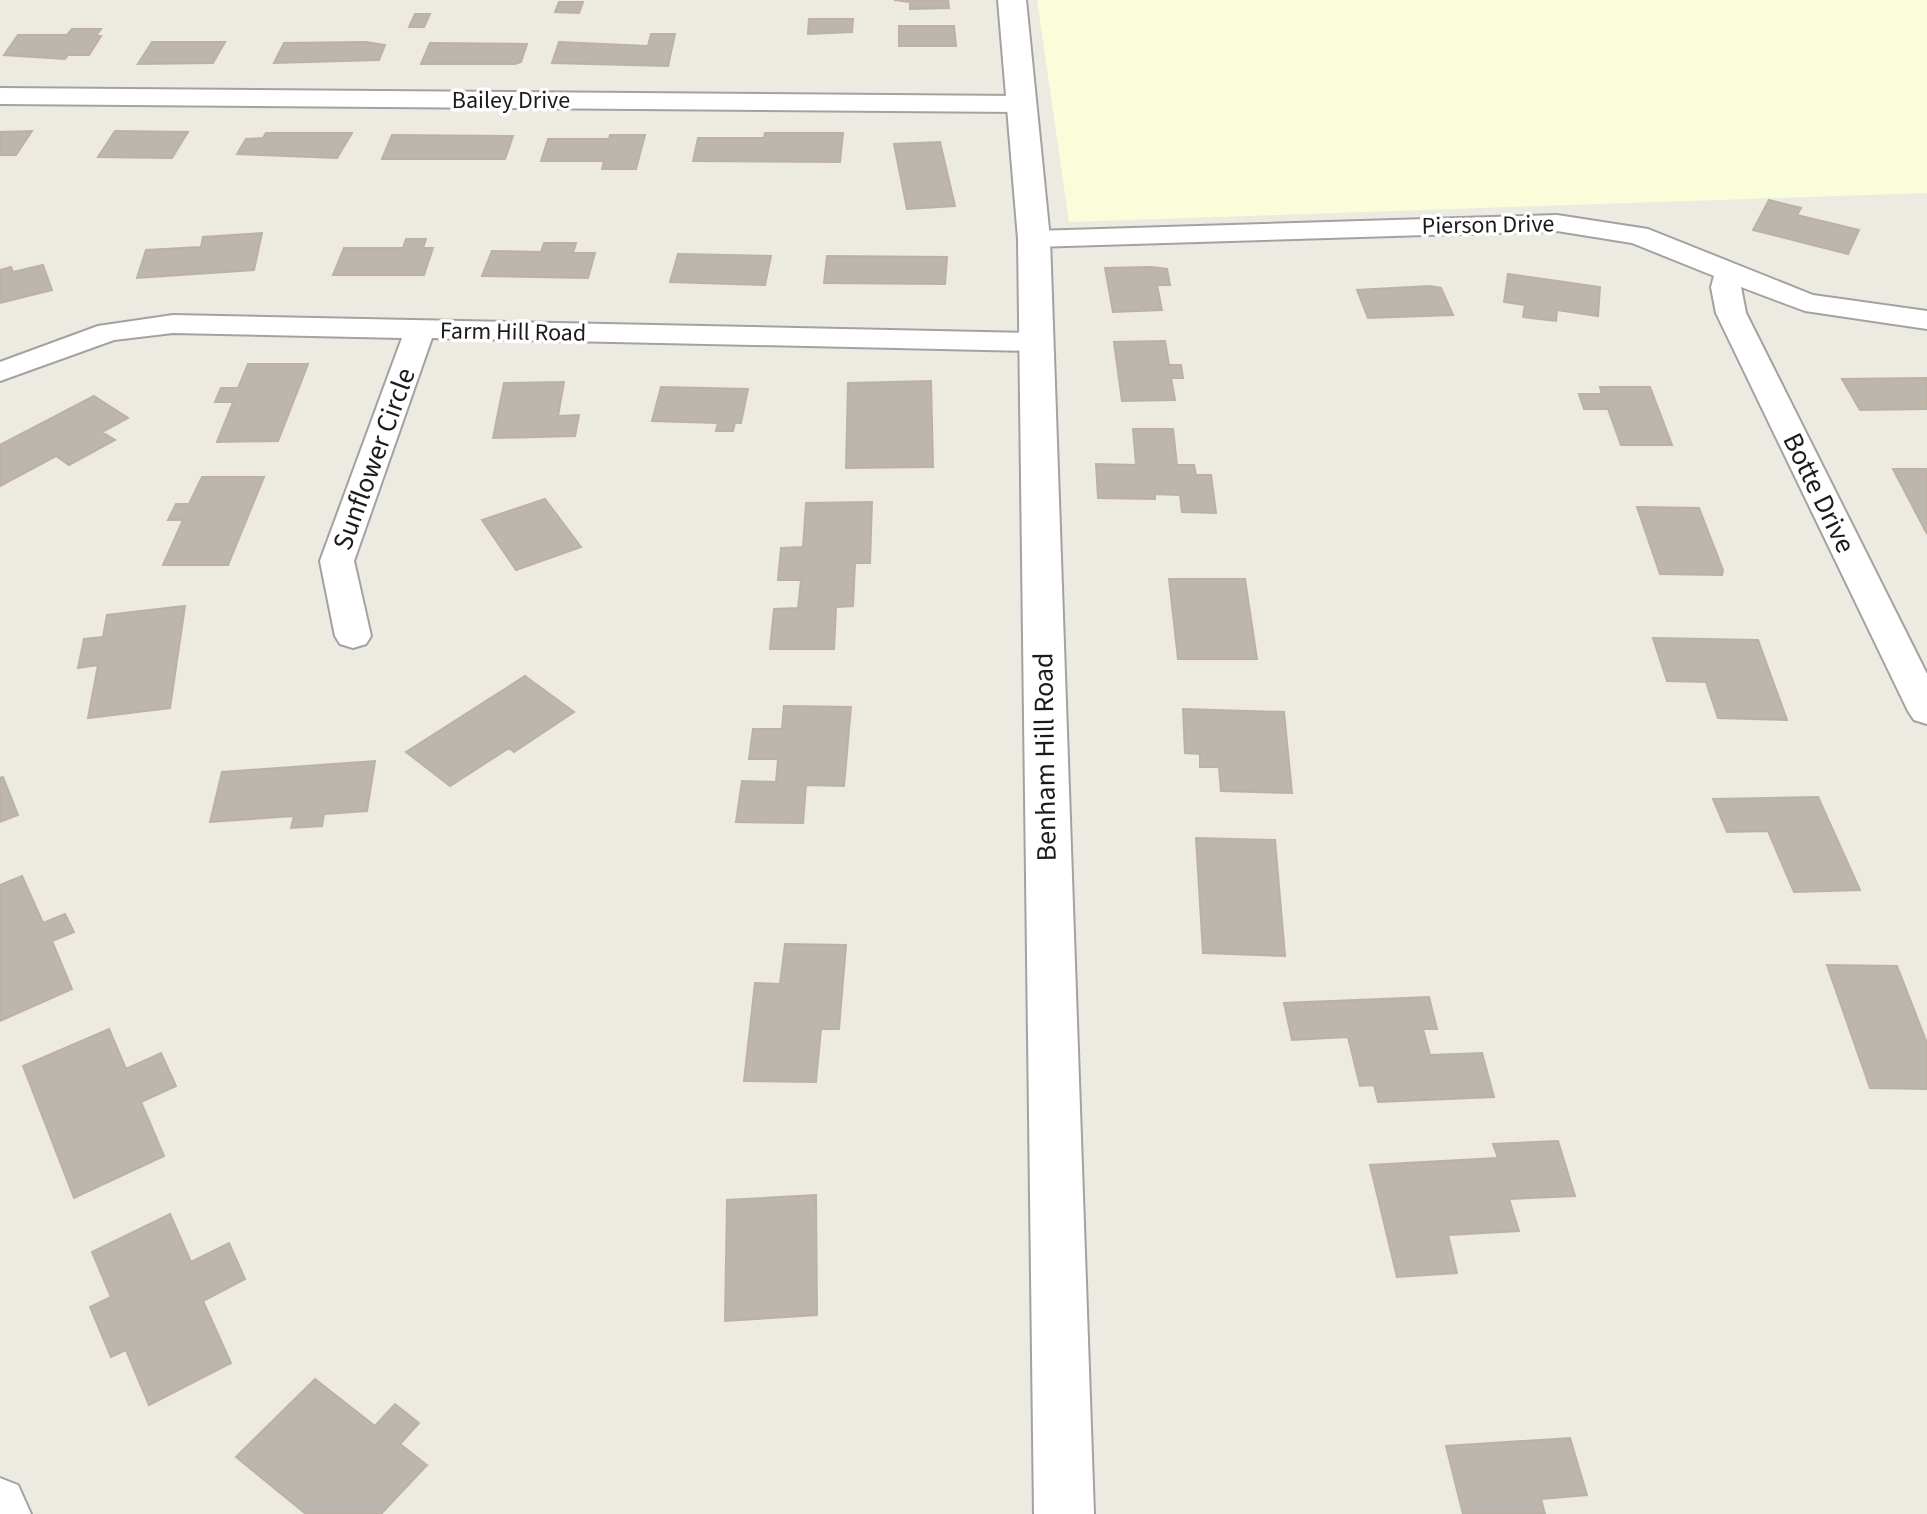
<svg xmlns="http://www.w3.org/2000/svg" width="1927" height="1514" font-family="'Source Sans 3',sans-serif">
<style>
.education{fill:#fafdd9}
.building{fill:#bcb6ae;stroke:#bdb1a4;stroke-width:2}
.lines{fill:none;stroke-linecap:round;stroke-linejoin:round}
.minor-casing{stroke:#a2a2a2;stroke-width:4}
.tertiary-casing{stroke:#a2a2a2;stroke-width:4}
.minor{fill:#fff;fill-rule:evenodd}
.tertiary{fill:#fff;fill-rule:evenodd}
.labels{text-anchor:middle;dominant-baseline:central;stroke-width:7;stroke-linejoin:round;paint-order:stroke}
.far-street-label{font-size:24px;fill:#1b1b1b;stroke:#fff}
.street-label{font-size:28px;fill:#1b1b1b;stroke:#fff}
</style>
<rect width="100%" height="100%" fill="#eceae1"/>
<!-- education -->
<path class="education" d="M1037 0H1927V193L1069 222Z"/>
<!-- building -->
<path class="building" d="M894 0H948L949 8 910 9V2Z
M559 2H583L579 13 555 12Z
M415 14H430L424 27H409Z
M809 19H853L852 32 808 34Z
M899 26H954L956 46H899Z
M72 29H101L96 36H101L89 55H68L65 59 4 55 18 35H67Z
M651 34H675L668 66 552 63 559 42 648 46Z
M152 42H225L213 63 138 64Z
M366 42 385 45 379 60 274 63 284 43Z
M430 43 527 44 521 62 515 64H421Z
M32 131 16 155H0V132Z
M115 131 188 132 172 158 98 157Z
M266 133H352L337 158 237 154 246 139 263 138Z
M765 133H843L840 162 693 161 698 138H764Z
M392 135 513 136 505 159H382Z
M610 135H645L636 169H602L604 161H541L548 139H609Z
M940 142 955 206 907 209 894 144Z
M1769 200 1801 208 1797 215 1859 230 1848 254 1753 230Z
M262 233 254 270 137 278 146 250 201 247 203 237Z
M406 239H426L423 248H433L424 275H333L344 248H403Z
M544 243H576L573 253H595L588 278 482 276 492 251 541 252Z
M678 254 771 256 765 285 670 282Z
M827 256 947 257 945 284 824 283Z
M43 265 52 290 0 303V270L11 267 13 272Z
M1151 267 1167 269 1170 285H1157L1162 310 1113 312 1105 268Z
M1508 274 1600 287 1598 316 1557 310 1556 321 1523 317 1525 305 1504 302Z
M1430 286 1441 288 1453 315 1368 318 1357 290Z
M1165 341 1169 365H1181L1183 378H1171L1175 400 1122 401 1114 342Z
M248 364H308L278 441 217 442 233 402H215L221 388H238Z
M1927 378V409L1860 410 1842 379Z
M931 381 933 467 846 468 848 383Z
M564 382 558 416 579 415 575 436 493 438 504 383Z
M661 387 748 389 741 423H735L733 431H716L718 423 652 421Z
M1600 387H1650L1672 445H1621L1608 409H1584L1579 394H1602Z
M94 396 128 418 102 432 115 440 69 465 56 456 0 486V445Z
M1133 429H1173L1177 465H1194L1196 475H1211L1216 513 1182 512 1180 495 1155 494V499L1098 498 1096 464 1136 465Z
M1893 469H1927V534Z
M202 477H264L228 565H163L183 520H168L176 504H189Z
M545 499 581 547 516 570 482 520Z
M872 502 870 563H855L853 606 836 607 834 649H770L774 609 798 608 801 580H778L781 548 803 547 806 503Z
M1637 507 1699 508 1723 570 1722 575 1660 574Z
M1169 579H1245L1257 659H1178Z
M185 606 170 708 88 718 98 665 78 668 84 639 103 637 107 615Z
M1653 638 1758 640 1787 720 1718 718 1706 682 1667 681Z
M525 676 574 712 514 752 509 748 450 786 406 752Z
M784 706 851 707 844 786 806 785 803 823 736 822 742 781 776 782 778 759H749L753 729H782Z
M1183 709 1284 712 1292 793 1221 791 1219 767H1200V754L1185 753Z
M375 761 367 811 324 814 322 826 291 828 294 816 210 822 222 772Z
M3 777 18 815 0 822V778Z
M1818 797 1860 890 1794 892 1768 831 1727 832 1713 799Z
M1196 838 1275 840 1285 956 1203 953Z
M22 876 43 923 65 914 74 932 52 941 72 989 0 1021V885Z
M785 944 846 945 839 1029H821L816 1082 744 1081 755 983 780 984Z
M1827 965 1897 966 1927 1043V1089L1870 1088Z
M1429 997 1437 1029H1423L1430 1055 1482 1053 1494 1097 1378 1102 1374 1085 1360 1086 1348 1037 1292 1040 1284 1003Z
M109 1029 126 1069 161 1053 176 1086 141 1102 164 1156 74 1198 23 1066Z
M1558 1141 1575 1196 1509 1199 1519 1231 1448 1235 1457 1273 1397 1277 1370 1165 1498 1158 1493 1144Z
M816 1195 817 1315 725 1321 727 1200Z
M170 1214 191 1262 229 1243 245 1279 203 1301 231 1363 149 1405 126 1350 111 1357 90 1307 111 1297 92 1252Z
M315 1379 375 1426 395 1404 419 1423 400 1444 427 1465 381 1514H306L236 1457Z
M1570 1438 1587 1495 1541 1499 1545 1514H1463L1446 1446Z"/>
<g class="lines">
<defs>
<path id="minor" d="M0 88 1021 96 1034 104 1021 112 0 104Z
M1557 215 1648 229 1813 295 1927 311V329L1805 311 1741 287 1746 313 1927 674V724L1914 720 1908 711 1716 313 1711 287 1714 276 1632 243 1557 231 1034 247 1024 245 1020 239 1024 233 1034 231Z
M173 315 1035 333 1046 336 1050 342 1046 348 1035 351 432 338 354 561 371 636 366 644 353 648 340 644 335 636 320 561 402 338 173 333 114 340 0 381V362L98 326Z
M0 1478 18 1485 31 1514H0Z"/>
<path id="tertiary" d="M998 0H1026L1050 239 1094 1514H1034L1018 239Z"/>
</defs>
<!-- minor casing -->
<use href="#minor" class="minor-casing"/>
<!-- tertiary casing -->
<use href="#tertiary" class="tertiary-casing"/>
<!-- minor -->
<use href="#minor" class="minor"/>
<!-- tertiary -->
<use href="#tertiary" class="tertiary"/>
</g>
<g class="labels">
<!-- far-street labels -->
<g class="far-street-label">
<text x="511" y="100">Bailey Drive</text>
<text transform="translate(1488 225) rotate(-1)">Pierson Drive</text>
<text transform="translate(513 332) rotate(1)">Farm Hill Road</text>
</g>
<!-- street labels -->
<g class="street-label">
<text transform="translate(374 459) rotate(-70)">Sunflower Circle</text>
<text transform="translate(1819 493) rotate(64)">Botte Drive</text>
<text transform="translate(1045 757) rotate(-91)">Benham Hill Road</text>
</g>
</g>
</svg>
